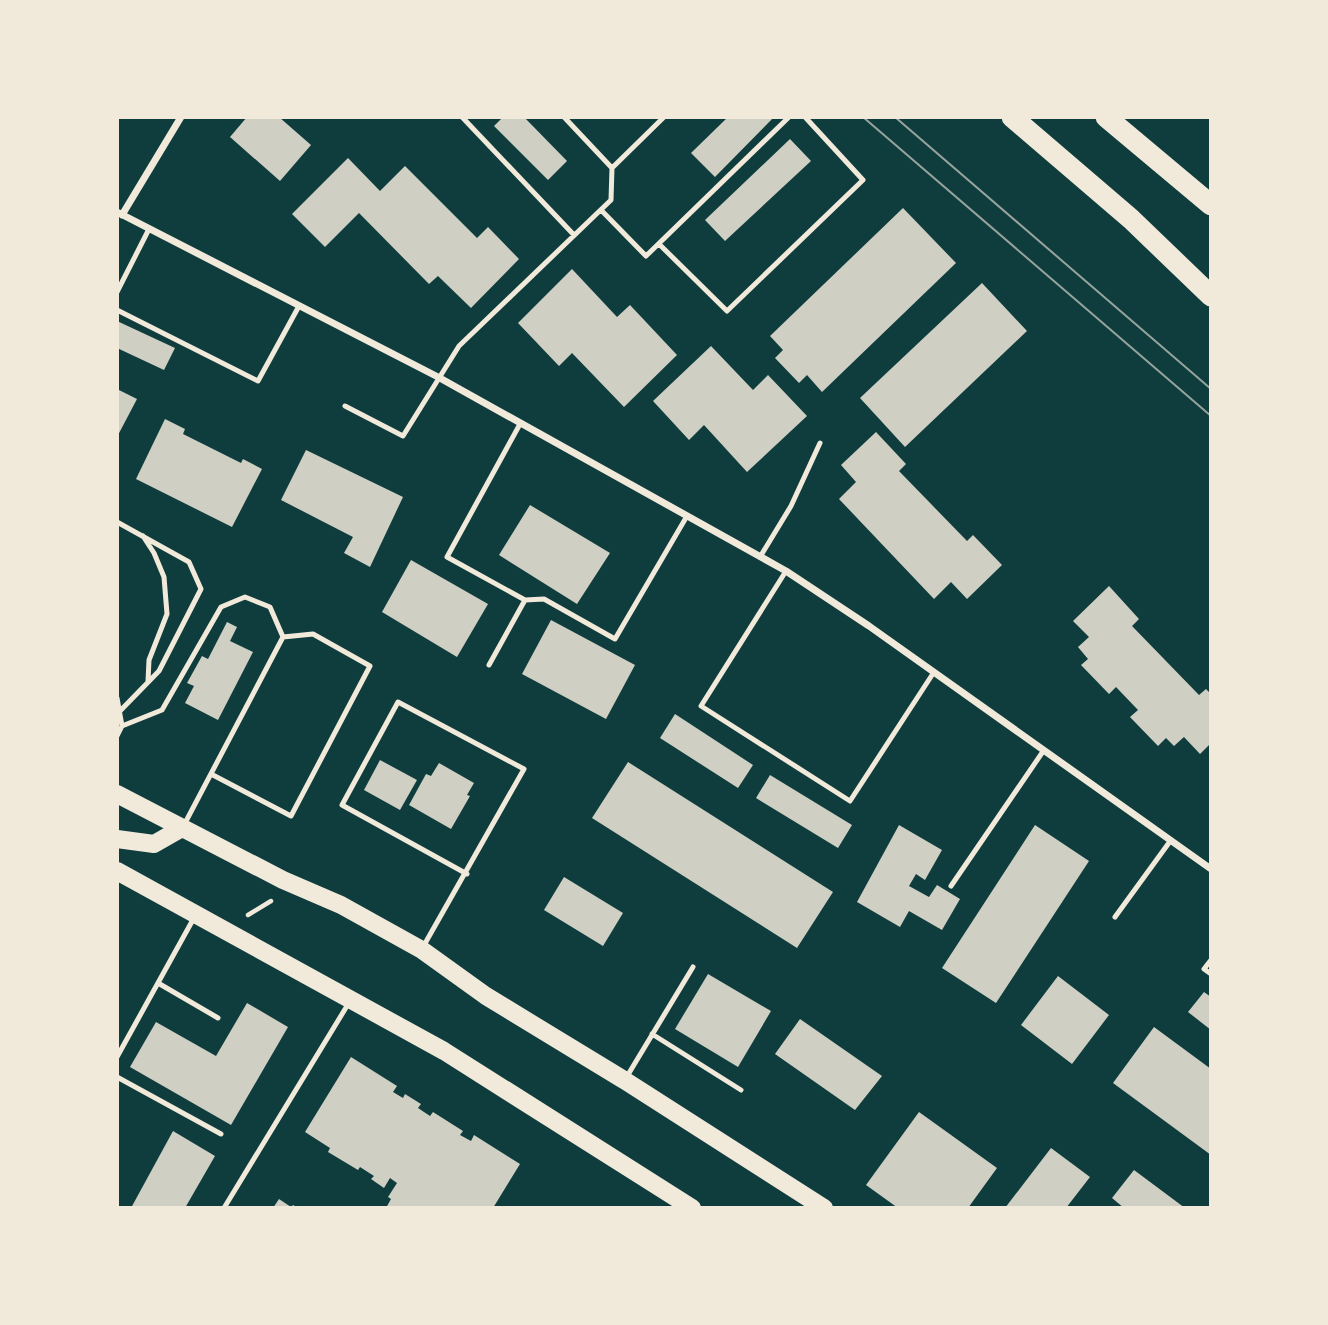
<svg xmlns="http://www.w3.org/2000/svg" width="1328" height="1325" font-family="'Roboto Condensed',sans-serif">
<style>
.building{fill:#cfcfc3}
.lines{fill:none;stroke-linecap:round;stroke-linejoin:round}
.path{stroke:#f1e9da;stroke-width:4.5}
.service{stroke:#f1e9da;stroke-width:5}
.minor{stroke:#f1e9da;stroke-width:7}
.primary{stroke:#f1e9da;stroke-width:18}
.motorway{stroke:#f1e9da;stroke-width:21}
.tram{stroke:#97a49c;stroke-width:2}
</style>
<rect width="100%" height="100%" fill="#0f3d3e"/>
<!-- building -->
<path class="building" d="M247 117H279L311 145 280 181 230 137Z
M503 117H524L567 161 548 180 494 126Z
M728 117H774L715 177 691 153Z
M790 139 811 161 725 241 705 220Z
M348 158 380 191 405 166 477 238 488 227 519 259 471 308 438 276 429 284 359 213 325 247 292 214Z
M903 208 956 263 822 392 807 375 799 383 775 358 783 350 770 336Z
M572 269 617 317 630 305 677 355 624 407 572 353 559 366 518 323Z
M982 283 1027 331 905 447 860 398Z
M117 321 175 348 164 370 117 348Z
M711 346 753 390 768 375 807 416 747 472 704 425 689 440 653 401Z
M117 389 137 399 117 437Z
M165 419 185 429 183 434 241 463 243 459 262 469 232 527 136 479Z
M876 432 906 464 899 471 967 541 973 535 1002 565 967 599 951 582 934 599 839 499 856 482 841 465Z
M306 450 403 497 370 567 344 553 353 537 281 500Z
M530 505 610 553 577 604 499 555Z
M411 560 488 604 457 657 382 612Z
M1109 586 1139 619 1132 626 1199 695 1206 689 1211 694V743L1200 754 1184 737 1174 746 1166 738 1158 746 1130 717 1138 710 1116 687 1109 694 1081 665 1088 659 1078 647 1089 637 1073 621Z
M551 620 635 665 606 719 522 674Z
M227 622 237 627 230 641 253 652 218 720 185 703 194 686 187 683 202 656 208 659Z
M675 714 753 765 738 788 660 738Z
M380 760 417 780 400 810 364 790Z
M628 762 833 892 797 948 592 818Z
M439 763 474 783 467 795 470 796 451 829 409 805 426 774 431 776Z
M770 775 852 825 838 848 756 798Z
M899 825 942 850 925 880 916 874 909 886 929 897 937 885 960 899 942 930 909 911 900 927 857 902Z
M1035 825 1089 861 996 1003 942 968Z
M564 877 623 913 603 946 544 910Z
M708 974 771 1011 738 1067 675 1029Z
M1058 976 1109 1015 1072 1064 1021 1025Z
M1204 992 1211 997V1030L1188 1012Z
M247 1003 288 1027 231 1125 130 1067 156 1022 216 1056Z
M800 1019 882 1076 855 1110 775 1054Z
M1154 1027 1211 1069V1155L1113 1083Z
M351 1057 397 1086 393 1092 403 1098 405 1094 421 1104 418 1108 430 1116 433 1112 463 1131 460 1135 471 1141 474 1135 520 1164 493 1208H386L391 1199 388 1197 397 1183 390 1178 384 1188 371 1179 374 1176 360 1167 358 1170 328 1152 330 1148 305 1132Z
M919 1112 997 1168 968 1208H898L866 1185Z
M173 1131 215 1156 185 1208H131Z
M1051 1148 1090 1177 1066 1208H1005Z
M1134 1170 1185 1208H1124L1112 1198Z
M279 1199 291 1207 293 1205 298 1208H273Z"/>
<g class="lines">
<!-- path -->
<path class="path" d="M248 915 271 901"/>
<!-- service -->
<path class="service" d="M462 117 574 235
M564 117 612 168
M601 210 646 256 789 117
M659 244 727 311 863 180 805 117
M117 292 149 229
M117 310 258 381 299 306
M345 406 403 436 459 346 611 200 612 168 664 117
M520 424 447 557 525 600 544 599 615 639 687 516
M117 522 189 562 201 589 159 671 120 711
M143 536 154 553 164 577 167 614 149 660 148 681
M760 557 791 506 820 443
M786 571 701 706 850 801 934 672
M489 665 525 600
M117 698 122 726 117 736
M122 726 162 710 221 607 245 597 270 607 283 637
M211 774 291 816 370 666 313 634 283 637
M184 825 283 637
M951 886 1044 750
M1115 917 1171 840
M423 947 524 769 398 702 342 805 467 874
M1211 960 1204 969 1211 974
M158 983 218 1018
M652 1034 741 1090
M117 1057 195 916
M117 1077 221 1134
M626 1078 693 967
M224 1208 350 1001"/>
<!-- minor -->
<path class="minor" d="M117 212 438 377 786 571 869 626 1211 869
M122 215 181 117"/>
<!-- primary -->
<path class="primary" d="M117 794 283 880 341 905 422 950 486 996 624 1080 824 1208
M117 839 154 844 182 828
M117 871 444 1051 692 1208"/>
<!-- motorway -->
<path class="motorway" d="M1012 117 1131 219 1211 296
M1106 117 1211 205"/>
<!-- tram -->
<path class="tram" d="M863 117 1211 416
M895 117 1211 389"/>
</g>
<!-- border -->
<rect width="1328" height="1325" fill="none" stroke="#f1e9da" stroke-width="238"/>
</svg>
